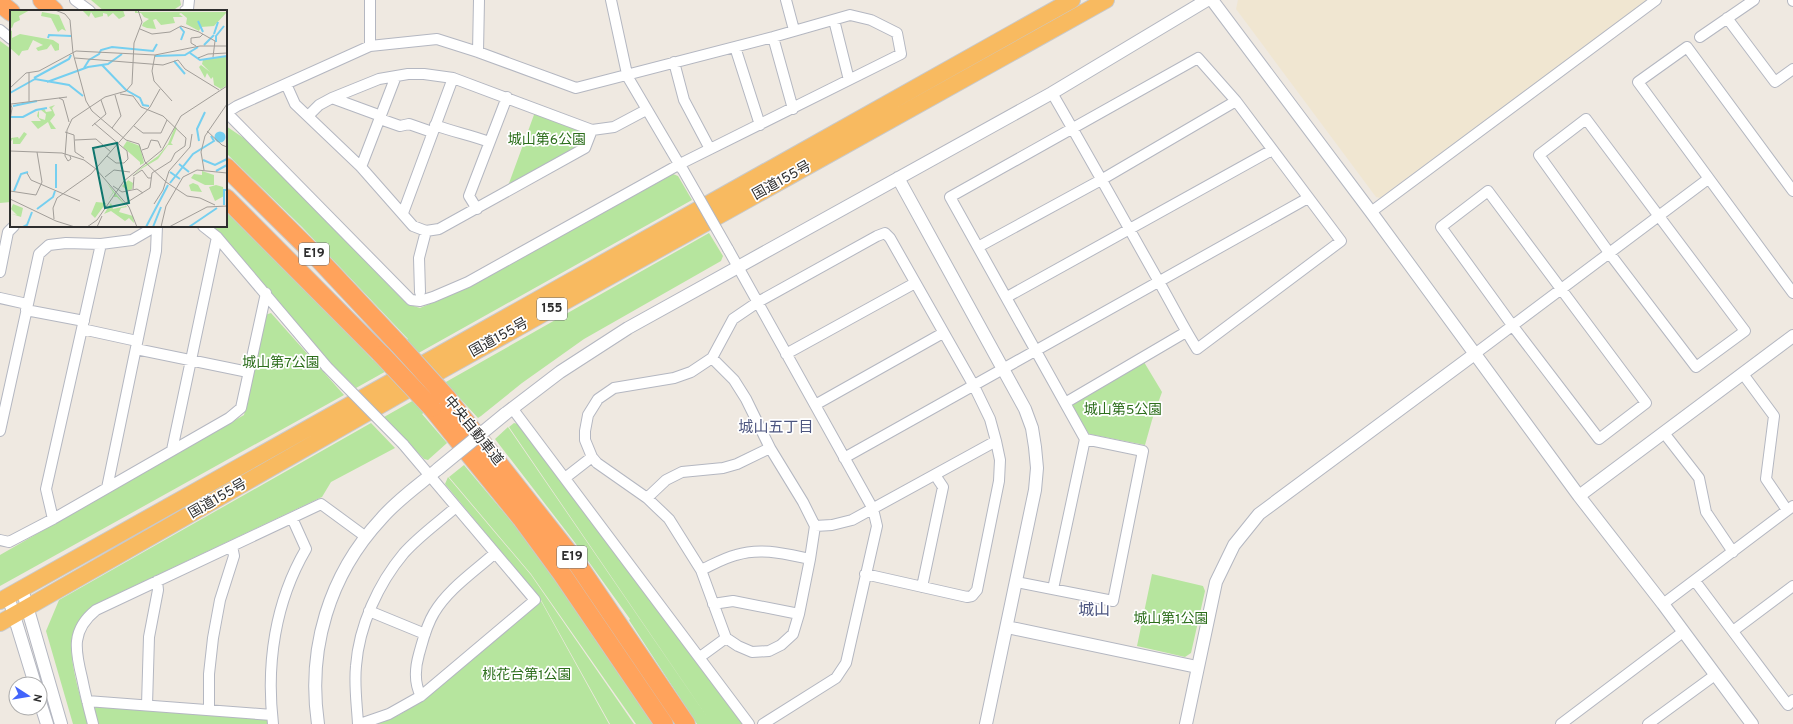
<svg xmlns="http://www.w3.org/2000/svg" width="1793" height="724" font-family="Overpass,'Noto Sans JP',sans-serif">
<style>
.education{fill:#f0e6d1}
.green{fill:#b6e59e}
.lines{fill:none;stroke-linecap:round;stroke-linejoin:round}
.minor-casing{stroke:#b4b7c1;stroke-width:12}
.tertiary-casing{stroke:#b4b7c1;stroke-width:14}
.trunk-casing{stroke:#c9c9c9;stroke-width:18}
.motorway-casing{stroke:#c9c9c9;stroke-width:20}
.minor{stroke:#fff;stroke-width:10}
.tertiary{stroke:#fff;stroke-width:12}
.trunk{stroke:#f8ba60;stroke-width:16}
.motorway{stroke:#ffa35c;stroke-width:18}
.minor-bridge-casing{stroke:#b4b7c1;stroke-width:12;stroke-linecap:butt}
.tertiary-bridge-casing{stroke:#b4b7c1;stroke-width:14;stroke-linecap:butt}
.motorway-bridge-casing{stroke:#c9c9c9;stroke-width:20;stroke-linecap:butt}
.minor-bridge{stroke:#fff;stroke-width:10}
.tertiary-bridge{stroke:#fff;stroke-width:12}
.motorway-bridge{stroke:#ffa35c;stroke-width:18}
.labels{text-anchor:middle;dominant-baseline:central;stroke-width:3.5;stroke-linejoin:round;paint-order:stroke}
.shield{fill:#fff;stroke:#6d6d6d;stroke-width:1}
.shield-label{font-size:13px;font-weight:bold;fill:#2e2e2e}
.park-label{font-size:14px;fill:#2c6e1b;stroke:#fff}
.street-label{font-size:14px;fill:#2e2e2e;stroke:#fff}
.neighbourhood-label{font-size:15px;fill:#4d5680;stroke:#fff}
.quarter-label{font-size:16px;fill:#4d5680;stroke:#fff}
.inset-river{fill:none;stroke:#75cff0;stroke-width:2}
.inset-road{fill:none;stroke:#a29e99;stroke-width:1}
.view{fill:#0f766e;fill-opacity:0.15;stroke:#0f766e;stroke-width:2}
.inset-edge{fill:none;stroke:#2e2e2e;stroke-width:2}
</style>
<rect width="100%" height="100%" fill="#efe9e1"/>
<!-- education -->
<path class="education" d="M1238 0H1648L1380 198 1376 197 1236 9Z"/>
<!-- green -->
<path class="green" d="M91 0H180L181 5 172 11H104Z
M0 41 11 49V202L0 203Z
M535 112 582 130 585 138 581 145 508 186Z
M226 126 248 141 407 304 420 308 471 286 673 174 678 176 692 200 356 388 327 359 225 238 210 226H226V211L327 310 373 360 408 339 302 227 226 153Z
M709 233 723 256 721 261 584 339 522 383 481 416 478 418 455 393 422 414 447 443 428 460 424 459 384 417Z
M271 313 344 395 0 586V555L244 415 265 315Z
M1144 362 1162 392 1152 420 1145 445 1089 434 1070 405Z
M371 423 395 448 331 482 322 497 94 605C86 612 78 620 74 631 65 653 82 701 88 724H73L46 631 59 600Z
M514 423 518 424 743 724H712L509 427Z
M508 427 712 724H697L629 620 630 619 573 540 495 439Z
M464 465 527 540 598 638 654 724H636L531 574 449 477Z
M448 477 531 575 634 724H610L541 600 445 484Z
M1152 574 1203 586 1205 591 1191 653 1185 657 1137 646Z
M541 601 609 724H377L399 715 418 703Z
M93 704 268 718 269 724H97Z"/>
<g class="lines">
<defs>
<path id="minor" d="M75 0 90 11
M370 0V46
M611 0 627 74
M786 0 794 30
M1793 0V1
M185 11 188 9 189 0
M1727 18 1775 82 1793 69
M834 20 849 80
M0 30 11 39
M773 37 793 109
M1700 37 1754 0
M735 47 760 125
M478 52 479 0
M674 62 684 100 710 149
M626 74 682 169
M286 84 295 104 361 167 413 226 426 231 439 229 585 148 592 130
M1052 93C1088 155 1123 218 1158 280 1171 303 1183 327 1197 349L1341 241 1236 101 1198 58 950 197 1085 439 1053 589
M332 98 381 116
M226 113 237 106 370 46 437 39 478 52 576 88 773 37 850 15 871 20 897 33 901 54 680 164 468 282 433 297 420 301 411 300 227 113
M308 116 319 105 332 98 379 79 408 74H424L453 78 592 130 614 127 646 110
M380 119 400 126 409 124 432 132
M1586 119 1745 331 1696 367 1610 254 1539 155Z
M435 125C453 132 471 135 489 142
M361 167 396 76
M1488 191 1646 403 1599 439 1512 325 1441 227Z
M1793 191 1687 47 1638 82 1793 293
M477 209 469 196 507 97
M1371 212 1656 0
M403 213 453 78
M203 226 217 237 327 367
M978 247 1101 180 1236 101
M728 249 873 509 877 526 846 663 836 678 763 724
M0 272 8 232 14 226
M420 292 419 258 426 231
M1007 297 1272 150
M0 298 27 304
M26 310 84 321
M82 329 137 341
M136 349 248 372
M1476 353 1708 179
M786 354 915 283
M712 358 734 380 746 399 770 448 803 502 815 526 810 559 799 614 793 634 781 645 769 651 752 652 738 646 726 638 701 570 669 519 647 498 597 463 592 457 585 440V431L588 415 598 399 614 388 674 378 691 372 712 358 733 319 758 302 877 236 885 233 890 238 974 386 990 419 996 441 1000 460 999 481 977 590 972 596 967 597 865 574
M1743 374 1774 416 1766 479 1787 510
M1065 403 1186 332
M815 405 943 333
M512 408 749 724
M0 431 39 254 49 245 66 243 101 244 132 240 156 226
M1664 433 1699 478 1706 512 1733 552
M172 450 217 237
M844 458 1308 198
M565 478 592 457
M107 488 156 251 157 226
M647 498 666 480 682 472 723 468 737 464 770 448
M53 519 46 489 101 244
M815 526 832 525 852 520 996 441
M0 540 9 542 53 519 229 418 241 408 266 293
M701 570C712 565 724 558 736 555 761 547 786 554 810 559
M1695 581 1788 705 1793 700
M1016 582 1113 601 1143 451 1085 439
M922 587 943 487 935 475
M713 604 733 601 799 614
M1663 604 1793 506
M369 611 425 634
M1733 631 1793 586
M700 657 726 638
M421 696C414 683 415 668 419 654 423 640 426 626 434 613 448 589 474 572 495 553
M87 701 272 715
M147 705 149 637 158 590 157 581
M209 710V674L213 638 220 600 234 556 232 546
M93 724C89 709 85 693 82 678 75 650 71 630 96 610L321 504 366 537
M273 724C266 664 275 602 306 549L292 518
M358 724C357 705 354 686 356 666 359 626 378 584 404 553 419 536 439 522 456 507
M360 724 389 714 421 696 535 600 403 444
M1561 724 1683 632
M1648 724 1715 675"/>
<path id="tertiary" d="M1212 0 1371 212 1579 496 1663 604 1752 724
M898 178 1025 409 1032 428 1035 447 1037 468 1035 490 986 724
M505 414 560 372 628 328 1052 93 1207 0
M1579 496 1793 336
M22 589 61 724
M8 596 35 684
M1007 627 1197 667
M40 702 47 724
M318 724C307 649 329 575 381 519 397 500 419 485 438 469
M1186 724 1216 582 1234 545 1259 514 1476 353"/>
<path id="trunk" d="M0 601 1072 0
M0 623 442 370 1106 0"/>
<path id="motorway" d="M42 0 54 11
M0 3 11 12
M226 167 313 253 399 345
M226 198 382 355
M447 398 576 562 686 724
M432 408 521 518 562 574 664 724"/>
</defs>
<!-- minor casing -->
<use href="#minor" class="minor-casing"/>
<!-- tertiary casing -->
<use href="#tertiary" class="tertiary-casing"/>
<!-- trunk casing -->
<use href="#trunk" class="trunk-casing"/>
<!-- motorway casing -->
<use href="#motorway" class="motorway-casing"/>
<!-- minor -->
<use href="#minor" class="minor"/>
<!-- tertiary -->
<use href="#tertiary" class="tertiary"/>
<!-- trunk -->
<use href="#trunk" class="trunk"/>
<!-- motorway -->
<use href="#motorway" class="motorway"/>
<defs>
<path id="minor-bridge" d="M683 170 728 249
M327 367 403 444"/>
<path id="tertiary-bridge" d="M438 469 505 414"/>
<path id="motorway-bridge" d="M399 345 447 398
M382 355 432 408"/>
</defs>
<!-- minor-bridge casing -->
<use href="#minor-bridge" class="minor-bridge-casing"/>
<!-- tertiary-bridge casing -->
<use href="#tertiary-bridge" class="tertiary-bridge-casing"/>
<!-- motorway-bridge casing -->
<use href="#motorway-bridge" class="motorway-bridge-casing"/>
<!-- minor-bridge -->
<use href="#minor-bridge" class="minor-bridge"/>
<!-- tertiary-bridge -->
<use href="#tertiary-bridge" class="tertiary-bridge"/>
<!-- motorway-bridge -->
<use href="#motorway-bridge" class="motorway-bridge"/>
</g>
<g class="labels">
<!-- shield labels -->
<g class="shield">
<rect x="299" y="243" width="30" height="22" rx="3"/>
<rect x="537" y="298" width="30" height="22" rx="3"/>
<rect x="557" y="546" width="30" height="22" rx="3"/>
</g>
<g class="shield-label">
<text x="314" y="254">E19</text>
<text x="552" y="309">155</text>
<text x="572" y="557">E19</text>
</g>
<!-- park labels -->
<g class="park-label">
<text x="547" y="140">城山第6公園</text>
<text x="281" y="363">城山第7公園</text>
<text x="1123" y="410">城山第5公園</text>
<text x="1171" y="619">城山第1公園</text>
<text x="527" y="675">桃花台第1公園</text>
</g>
<!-- street labels -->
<g class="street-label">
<text transform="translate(782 181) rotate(-29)">国道155号</text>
<text transform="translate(499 338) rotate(-29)">国道155号</text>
<text transform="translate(473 431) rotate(51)">中央自動車道</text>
<text transform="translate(218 499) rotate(-30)">国道155号</text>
</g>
<!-- neighbourhood labels -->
<g class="neighbourhood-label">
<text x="776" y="428">城山五丁目</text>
</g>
<!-- quarter labels -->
<g class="quarter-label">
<text x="1094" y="611">城山</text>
</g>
</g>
<!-- overview -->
<g transform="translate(10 10)">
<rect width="217" height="217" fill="#efe9e1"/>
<path d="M0 0H20L9 6 10 10 4 13 2 18 0 17ZM72 0H113L115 6 109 9 103 3 98 7 97 4 93 3V6L85 8 81 2 79 7ZM125 0 128 2H217L204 16 191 17 189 21 176 14 177 8 171 3 169 4 173 7H163L165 13 151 15 146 9 143 10 146 19 137 18 132 16 133 13 139 9 134 7 131 3H125ZM32 2 49 5 56 21 52 19 48 22 41 8 31 6ZM0 20 2 21V28L10 24 43 30 49 34V40L45 41 41 34 37 39 28 41 26 38 33 35 23 30 18 40 12 41 9 46 0 38ZM217 46V75L211 79 204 75 203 67 201 69 197 63 195 68 189 57 191 55 200 62 192 54 193 50ZM45 95 42 98 45 105 40 111 46 119H41L38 112 28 119 21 111H31L27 106 28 102 29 101V108L35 110 36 104 31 100 34 98 36 102 42 101 39 97ZM165 117 167 118 161 133 163 135H158L148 149 131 159 118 170 123 173 122 179 118 181 112 176 131 158 148 146 158 134ZM14 122 17 124 10 134H3V129L0 132 1 128 8 127 9 129ZM117 131 130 136 134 153 130 155V152L113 137ZM192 161 204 165V175H195L181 168 184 164 192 165ZM97 173 117 197 111 198 109 202 123 206 124 213 119 208 115 211 101 201 94 204 101 193 103 199 116 196 107 187H104V182L98 190 103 182ZM183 173 188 175 192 182 181 181 179 175ZM206 175 213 177 214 186 205 191 199 177ZM86 192 96 193 85 208 81 204ZM3 194 13 198 11 207 2 204 7 205 1 199Z" fill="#b6e59e"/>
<path d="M204.5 127a5.5 5.5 0 1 1 11 0a5.5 5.5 0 1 1-11 0Z" fill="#75cff0"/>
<path class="inset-river" d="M188 11 193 22M170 17 174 22 171 30M204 24 208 12M38 28 39 25 61 26M206 32V26L214 16M194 35 204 25M180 43 190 50 217 46M145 46 175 45 188 37M164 51 175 64M92 55 116 80 130 88 133 95 139 96M74 58 79 50 89 44 91 40 102 37 143 41 147 34M24 68 59 49 61 45M37 72 78 57 98 54 112 44M0 83 25 69 59 75 73 86M3 96 27 91M0 107H13L26 100 37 98M189 131 187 119 195 102M193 150 205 155 217 149M169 154 179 162M206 161 217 155M160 162 170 169M160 173 183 144 204 131 201 126M46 178V154M4 181 11 164 18 162M214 195V180H217M27 199 43 187 45 181M13 217 17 215 22 202M136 217 158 175M143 217 151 197M179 217 207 198"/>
<path class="inset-road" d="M45 0 55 4 60 10 63 43 76 91 82 101 116 130 129 134 135 152 156 172 177 186 190 188 205 195M130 19 142 24 160 22 171 16 189 22 205 31 203 47M186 36 181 33V28L190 27 193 24M145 45 142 61 144 71 162 91M65 48 153 55 168 50 175 59 209 80M188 48 198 44 217 43M0 78 16 63 29 61 66 41 145 45 190 36H217M110 84 123 86 131 97 153 106 176 128 175 136 165 143 161 151 142 163 140 178 116 193M49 88 53 90 59 112M19 91V63M0 92 2 98 0 111M1 94 57 87M84 113 117 141 118 149 114 153H106L97 146M82 116 96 104 91 90M124 116 133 123H151L157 110M102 118 111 106 105 85M197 121 212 135 217 137M55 122 64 125 65 142 74 148M65 130 86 129 101 142M132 140 138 138 141 130 148 131 151 138M0 141 52 143 74 150 86 159 119 197 127 217M60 146 61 149 58 151 55 146 57 120 62 109 95 87 116 81 122 74 124 33 132 12 128 0M194 160 191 142 195 126 217 94M17 163 21 170 70 191M123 166 132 160 138 168H141M95 167 104 160 120 162M103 176 112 182 127 179 133 183M123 179 124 167M0 181 26 185 32 172 27 142M0 189 46 211 65 217M144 194 153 180 159 161 180 137 182 124M44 209 43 198 47 188 81 164 140 97 150 79M77 217 87 210 114 171 152 140 171 106 217 76M87 217 92 206M151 217 156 196 173 167 187 160 217 163M159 217 197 197 217 196"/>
<path class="view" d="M107 133 119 193 95 198 83 138Z"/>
<rect width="217" height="217" class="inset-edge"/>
</g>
<!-- north arrow -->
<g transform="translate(28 696) rotate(102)"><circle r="19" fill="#ffffff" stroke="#ababab"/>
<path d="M0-3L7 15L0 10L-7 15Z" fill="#4264fb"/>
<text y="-6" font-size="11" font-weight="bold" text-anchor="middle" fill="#2e2e2e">N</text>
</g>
</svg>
